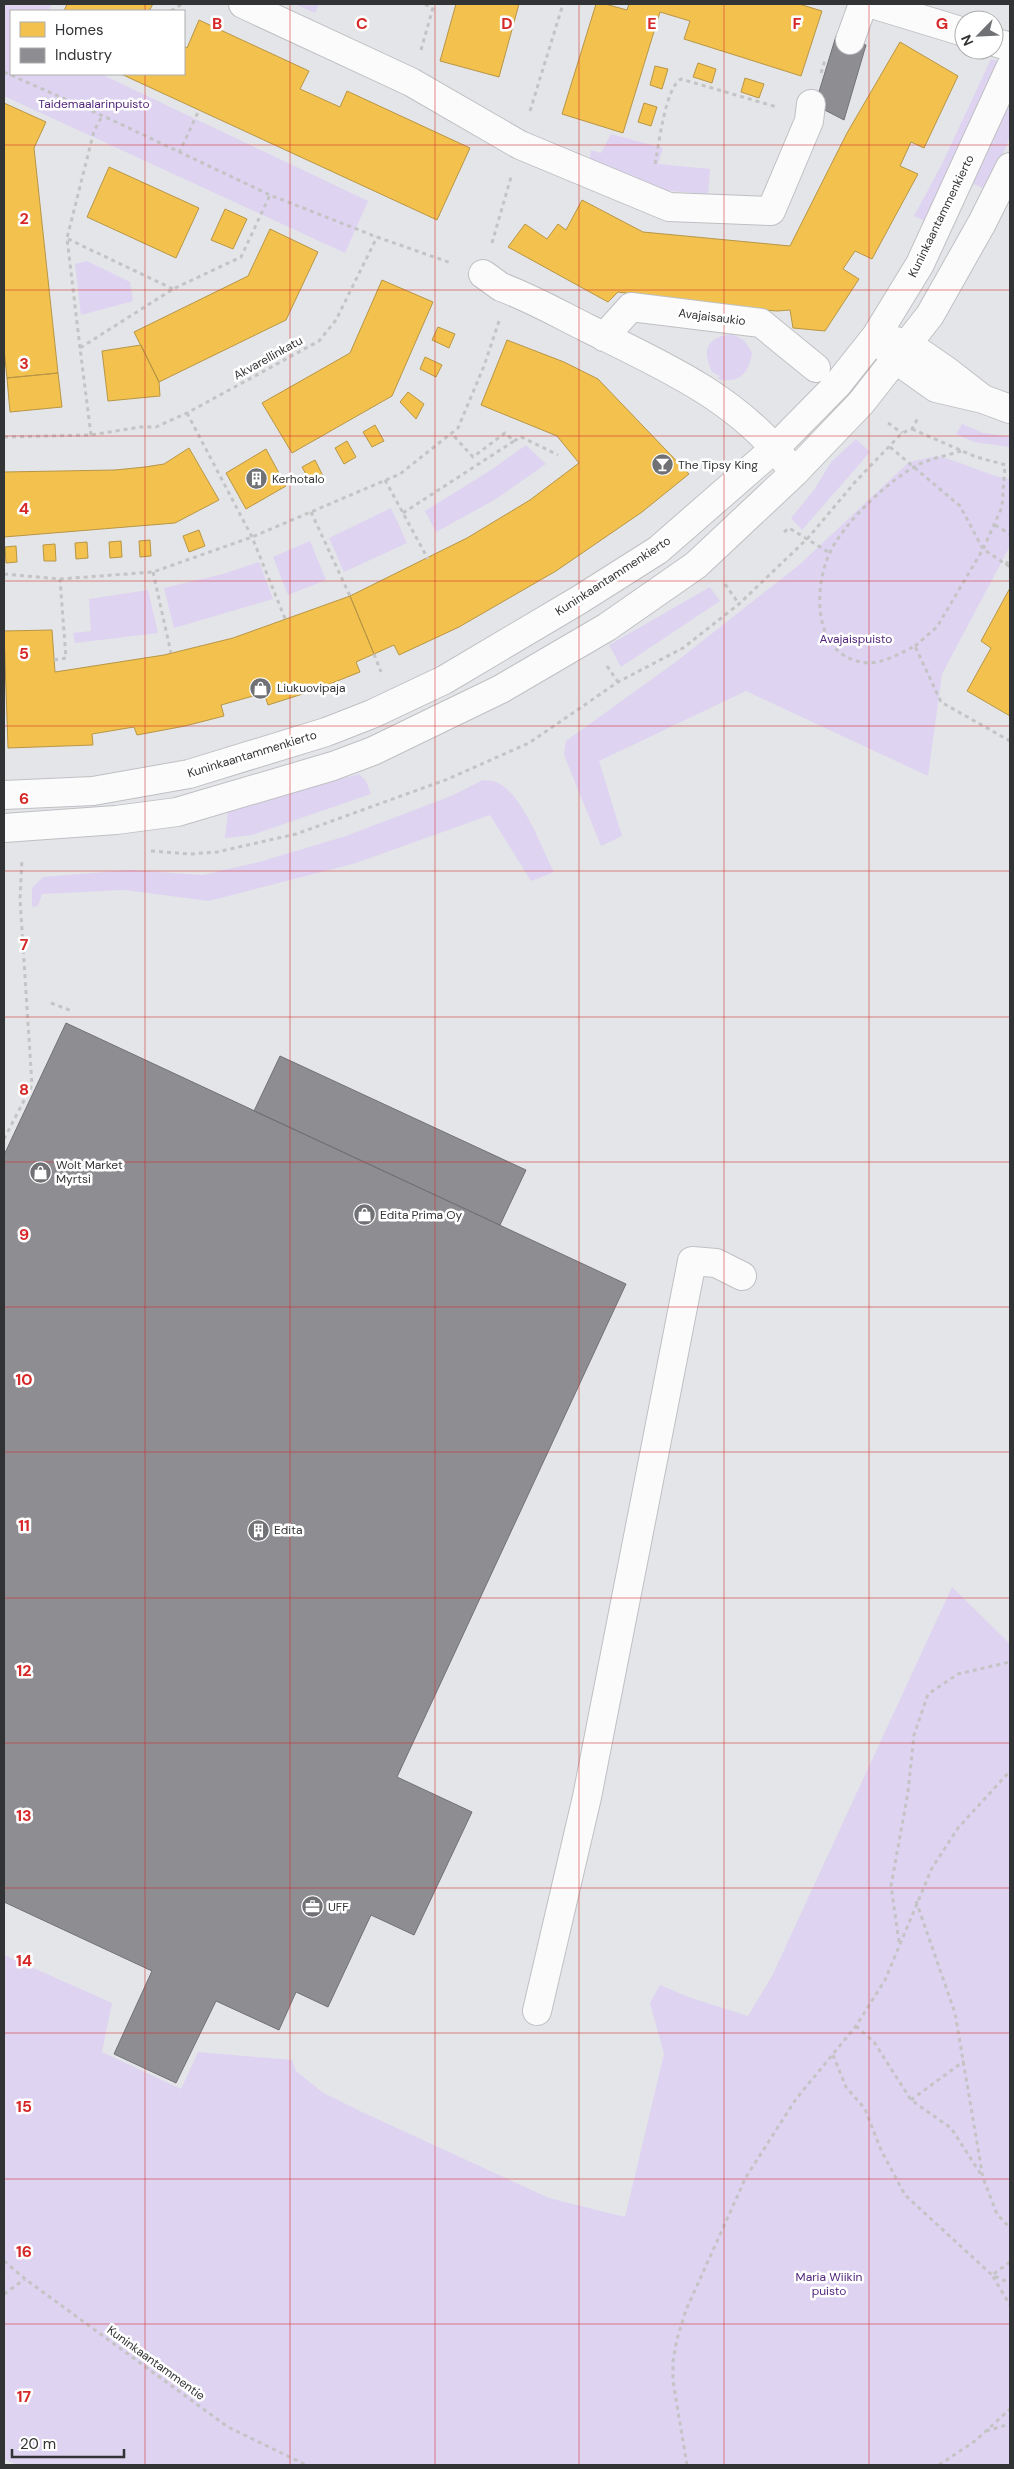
<svg xmlns="http://www.w3.org/2000/svg" width="1014" height="2469" font-family="'DM Sans',sans-serif">
<style>
.green{fill:#dfd3f2}
.homes{fill:#f2c14e;stroke:#b89646}
.industry{fill:#8d8d92;stroke:#727276}
.lines{fill:none;stroke-linecap:round;stroke-linejoin:round}
.minor-casing{stroke:#bfc0c3;stroke-width:30}
.path{stroke:#c4c4c5;stroke-width:3;stroke-dasharray:4 4;stroke-linecap:butt}
.minor{stroke:#fbfbfc;stroke-width:28}
.grid{fill:none;stroke:#d62828;stroke-width:1;stroke-opacity:0.55}
.labels{text-anchor:middle;dominant-baseline:central;stroke-width:5;stroke-linejoin:round;paint-order:stroke}
.park-label{font-size:12px;fill:#53267c;stroke:#fff}
.street-label{font-size:12px;fill:#323335;stroke:#fff}
.poi-label{font-size:12px;fill:#323335;stroke:#fff;text-anchor:start}
.grid-label{font-size:16px;text-anchor:middle;font-weight:bold;fill:#d62828;stroke:#fff;stroke-width:5;stroke-linejoin:round;paint-order:stroke}
</style>
<rect width="100%" height="100%" fill="#e3e5e8"/>
<!-- green -->
<path class="green" d="M4 4H52L48 11H11V74H101L368 201 345 253 4 96Z
M295 4H319L315 13Z
M991 59 1005 63 928 222 914 216 942 164Z
M1010 95V137L987 190 971 183Z
M611 134 663 148 658 164 710 169 708 194 646 189 589 164 591 150 601 153Z
M87 261 130 282 133 301 81 315 75 264Z
M732 334 745 341 752 353C749 373 739 384 718 379L720 376 712 372C701 348 707 338 732 334Z
M962 424 983 433 1010 437V447L974 442 956 434Z
M856 439 870 452 802 530 791 518 814 490 831 462Z
M526 445 546 464 496 499 436 532 425 511 491 470Z
M937 456C962 461 984 475 1010 479V546L942 674 928 776 746 691 599 761 622 836 601 846 564 755 566 741 677 661 799 565 909 462Z
M391 508 407 543 344 572 329 538Z
M310 541 326 580 288 595 273 557Z
M259 562 273 599 174 628 164 588 223 574Z
M710 587 720 601 621 667 609 645Z
M148 590 158 633 75 643 73 633 91 631 89 599Z
M359 774 366 781 371 794 252 835 225 838 228 811Z
M483 780C487 781 494 780 498 783 523 795 541 847 554 872L531 881 490 815 356 863 209 901 125 890 42 894 38 906 32 907V888L43 877 130 870 203 875 259 862 346 836 451 796Z
M952 1587 1010 1644V2465H17L4 2459V1955L112 2003 102 2052 181 2089 198 2052 292 2060 296 2071 322 2092 362 2112 549 2198 625 2217 664 2054 650 2003 660 1985 691 1998 748 2016 772 1976Z"/>
<!-- homes -->
<path class="homes" d="M67 4H153L149 11H64Z
M456 4H519L499 77 440 61Z
M596 4H605L627 10 629 4H799L822 11 801 76 684 39 690 21 660 12 623 133 562 114Z
M199 20 309 71 300 89 340 107 347 91 470 148 437 220 121 74H184V46L187 48Z
M900 42 958 76 924 148 911 142 906 153 900 166 918 174 872 259 855 251 843 269 859 279 825 331 793 328 790 310 777 311 751 309 618 292 608 302 508 247 525 224 547 239 558 224 566 230 582 200 643 232 790 246 847 133Z
M698 63 716 69 712 83 693 77Z
M655 66 668 69 662 89 650 85Z
M745 78 764 84 759 98 741 92Z
M4 103 46 122 34 148 58 373 7 378 4 349Z
M644 103 657 107 651 126 638 122Z
M109 167 199 208 176 258 87 217Z
M225 209 247 219 233 249 211 240Z
M270 229 318 252 286 320 159 382 134 332 248 276Z
M382 280 433 302 392 396 292 453 262 403 350 353Z
M438 327 455 334 449 348 432 340Z
M507 340 564 362 598 379 689 474 642 512 556 571 459 627 399 655 394 645 374 654 350 596 467 538 530 500 579 463 557 436 481 405Z
M141 345 159 382 160 396 108 401 102 351Z
M425 357 442 365 436 377 420 369Z
M58 373 62 407 10 412 7 378Z
M408 392 424 404 416 419 400 402Z
M375 425 384 441 372 447 363 432Z
M347 441 356 457 344 464 335 448Z
M189 448 219 500 175 523 4 537V472L115 470 145 467 164 464Z
M266 449 286 486 246 509 226 473Z
M315 460 323 476 311 483 302 467Z
M199 530 205 546 189 552 183 536Z
M150 540 151 556 140 557 139 541Z
M121 541 122 557 110 558 109 542Z
M87 542 88 558 76 559 75 543Z
M55 544 56 561H44L43 545Z
M16 546 17 562 6 563 5 547Z
M1010 588V716L967 691 991 648 981 641Z
M350 596 374 654 356 662 360 672 312 691 268 705 264 693 221 705 224 716 185 726 137 735 134 727 92 734 93 745 8 748 4 631 52 630 55 672 164 655 233 638Z"/>
<!-- industry -->
<path class="industry" d="M836 36 866 45 844 120 815 105Z
M66 1023 626 1284 397 1777 472 1812 414 1935 371 1915 328 2007 296 1992 279 2030 216 2001 176 2083 114 2054 152 1971 4 1902V1155Z
M280 1056 526 1170 500 1225 254 1111Z"/>
<g class="lines">
<defs>
<path id="minor" d="M243 4 411 82 520 145 669 207 771 211 809 121 811 104
M872 4 964 32
M850 40 863 4
M994 42 1010 47
M483 274 501 287C531 298 559 314 587 328 658 363 736 397 785 461
M876 336 908 344 947 371 983 399 936 388 895 359Z
M604 337 631 307 761 323 816 368
M983 399 1010 409
M4 795 93 791 189 774 326 732 372 714 444 680 579 600 658 550 775 448 837 385 876 336 920 264 1010 68
M4 828 116 820 177 812 333 766 373 751 501 689 607 627 696 565 794 473 861 403 930 315 982 223 1010 167
M537 2011 587 1797 692 1261 716 1263 742 1276"/>
</defs>
<!-- minor casing -->
<use href="#minor" class="minor-casing"/>
<!-- path -->
<path class="path" d="M425 4 433 9
M171 11 182 4
M421 50 434 4
M4 72 112 120 270 195 377 237 451 263
M821 73 825 60
M530 111 563 4
M179 153 199 110
M655 164C659 145 665 88 681 79L777 107
M68 239 173 289
M492 243 511 177
M80 348 67 238 94 131 102 116
M187 413 252 537 286 621
M888 423 902 433
M912 429 976 457 1010 466
M91 435 80 348 173 289 241 257 270 195
M4 437 91 435 140 427H156L187 413 319 341 336 320 377 237
M514 441 521 437 558 455
M890 447 960 506 983 549 1010 567
M961 451C946 456 927 459 914 467 887 483 855 513 837 540 813 574 808 652 861 662 879 666 899 654 915 646L941 702 1010 741
M385 480 428 559
M311 512 350 596
M403 513 514 441 505 433 473 457 452 434
M995 525 1010 534
M784 532 789 528 830 553
M1006 565 1010 557
M153 572 171 653
M4 574 60 579 153 572 252 537 400 474 458 428 484 366 499 321
M725 584 739 604
M915 646 937 627 983 549 1002 507 1005 465
M374 654 381 672
M54 660 66 658 60 579
M607 666 618 682
M151 851 190 854 217 852 296 834 448 779 529 743 618 682 683 648 739 604 808 538 856 481 902 433 912 429 919 416
M51 1003 72 1011
M4 1139 32 1085 20 899 22 859
M916 1901 955 2013 983 2178 997 2214 1010 2228
M899 1942 891 1886 908 1792 914 1735 928 1694 958 1674 1010 1662
M856 2026 874 2042 911 2100 951 2128 982 2176
M833 2055 846 2087 865 2109 881 2150 905 2195 992 2275 1010 2283
M911 2100 964 2061
M4 2261 25 2279 228 2427 306 2465
M1010 2262 992 2275 1010 2305
M4 2294 25 2279
M986 2431 1010 2424
M687 2465 673 2381V2361L677 2339 686 2310 746 2177 796 2099 856 2026 885 1980 932 1868 958 1828 1010 1771
M939 2465 975 2441 1010 2409"/>
<!-- minor -->
<use href="#minor" class="minor"/>
</g>
<!-- grid -->
<path class="grid" d="M145 4V11M290 4V2465M435 4V2465M579 4V2465M724 4V2465M869 4V2465M145 74V2465M4 145H1010M4 290H1010M4 436H1010M4 581H1010M4 726H1010M4 871H1010M4 1017H1010M4 1162H1010M4 1307H1010M4 1452H1010M4 1598H1010M4 1743H1010M4 1888H1010M4 2033H1010M4 2179H1010M4 2324H1010"/>
<!-- icons -->
<defs>
<symbol id="bar-disc" viewBox="-11 -11 22 22"><circle r="9.5" fill="#707174" stroke="#fff"/><path d="M-6-5H6L.8 .8V4.5H3.5V6h-7V4.5H-.8V.8Z" fill="#fff"/></symbol>
<symbol id="building-disc" viewBox="-11 -11 22 22"><circle r="9.5" fill="#707174" stroke="#fff"/><path d="M-4-6H4V6H1V3H-1V6H-4ZM-2.5-4.3h1.7v1.8h-1.7ZM.8-4.3h1.7v1.8H.8ZM-2.5-1h1.7V.8h-1.7ZM.8-1h1.7V.8H.8Z" fill="#fff"/></symbol>
<symbol id="shop-disc" viewBox="-11 -11 22 22"><circle r="9.5" fill="#707174" stroke="#fff"/><path d="M-5-2.5h2.3a2.7 3.5 0 0 1 5.4 0H5L5.5 6h-11ZM-1.5-2.5h3a1.5 2.3 0 0 0-3 0Z" fill="#fff"/></symbol>
<symbol id="office-disc" viewBox="-11 -11 22 22"><circle r="9.5" fill="#707174" stroke="#fff"/><path d="M-6-3h4V-5.5h4V-3h4V5H-6ZM-1-4.5V-3h2v-1.5ZM-6 0V1H6V0Z" fill="#fff"/></symbol>
</defs>
<g fill-rule="evenodd">
<use href="#bar-disc" x="650" y="452" width="25" height="25"/>
<use href="#building-disc" x="244" y="466" width="25" height="25"/>
<use href="#shop-disc" x="248" y="676" width="25" height="25"/>
<use href="#shop-disc" x="28" y="1160" width="25" height="25"/>
<use href="#shop-disc" x="352" y="1202" width="25" height="25"/>
<use href="#building-disc" x="246" y="1518" width="25" height="25"/>
<use href="#office-disc" x="300" y="1894" width="25" height="25"/>
</g>
<g class="labels">
<!-- park labels -->
<g class="park-label">
<text x="94" y="104">Taidemaalarinpuisto</text>
<text x="856" y="639">Avajaispuisto</text>
<text x="829" y="2277">Maria Wiikin<tspan x="829" dy="14">puisto</tspan></text>
</g>
<!-- street labels -->
<g class="street-label">
<text transform="translate(941 216) rotate(-64)">Kuninkaantammenkierto</text>
<text transform="translate(712 317) rotate(7)">Avajaisaukio</text>
<text transform="translate(268 358) rotate(-29)">Akvarellinkatu</text>
<text transform="translate(613 576) rotate(-33)">Kuninkaantammenkierto</text>
<text transform="translate(252 754) rotate(-17)">Kuninkaantammenkierto</text>
<text transform="translate(156 2363) rotate(36)">Kuninkaantammentie</text>
</g>
<!-- poi labels -->
<g class="poi-label">
<text x="678" y="465">The Tipsy King</text>
<text x="272" y="479">Kerhotalo</text>
<text x="277" y="688">Liukuovipaja</text>
<text x="56" y="1165">Wolt Market<tspan x="56" dy="14">Myrtsi</tspan></text>
<text x="380" y="1215">Edita Prima Oy</text>
<text x="274" y="1530">Edita</text>
<text x="328" y="1907">UFF</text>
</g>
</g>
<g class="grid-label">
<text x="217" y="29">B</text>
<text x="362" y="29">C</text>
<text x="507" y="29">D</text>
<text x="652" y="29">E</text>
<text x="797" y="29">F</text>
<text x="942" y="29">G</text>
<text x="24" y="224">2</text>
<text x="24" y="369">3</text>
<text x="24" y="514">4</text>
<text x="24" y="659">5</text>
<text x="24" y="804">6</text>
<text x="24" y="950">7</text>
<text x="24" y="1095">8</text>
<text x="24" y="1240">9</text>
<text x="24" y="1385">10</text>
<text x="24" y="1531">11</text>
<text x="24" y="1676">12</text>
<text x="24" y="1821">13</text>
<text x="24" y="1966">14</text>
<text x="24" y="2112">15</text>
<text x="24" y="2257">16</text>
<text x="24" y="2402">17</text>
</g>
<!-- border -->
<rect width="1014" height="2469" fill="none" stroke="#323335" stroke-width="10"/>
<!-- legend -->
<rect x="10" y="10" width="175" height="65" fill="#ffffff" stroke="#adadae"/>
<rect x="20" y="22" width="25" height="15" fill="#f2c14e" stroke="#adadae"/>
<text x="55" y="35" font-size="15" fill="#323335">Homes</text>
<rect x="20" y="48" width="25" height="15" fill="#8d8d92" stroke="#adadae"/>
<text x="55" y="60" font-size="15" fill="#323335">Industry</text>
<!-- north arrow -->
<g transform="translate(979 35) rotate(246)"><circle r="24" fill="#ffffff" stroke="#adadae"/>
<path d="M0-4L9 19L0 12L-9 19Z" fill="#707174"/>
<text y="-8" font-size="14" font-weight="bold" text-anchor="middle" fill="#323335">N</text>
</g>
<!-- scale -->
<path d="M12 2449v8h112v-8" fill="none" stroke="#323335" stroke-width="2.5"/>
<text x="20" y="2449" font-size="15" fill="#323335" stroke="#ffffff" stroke-width="4" paint-order="stroke">20 m</text>
</svg>
